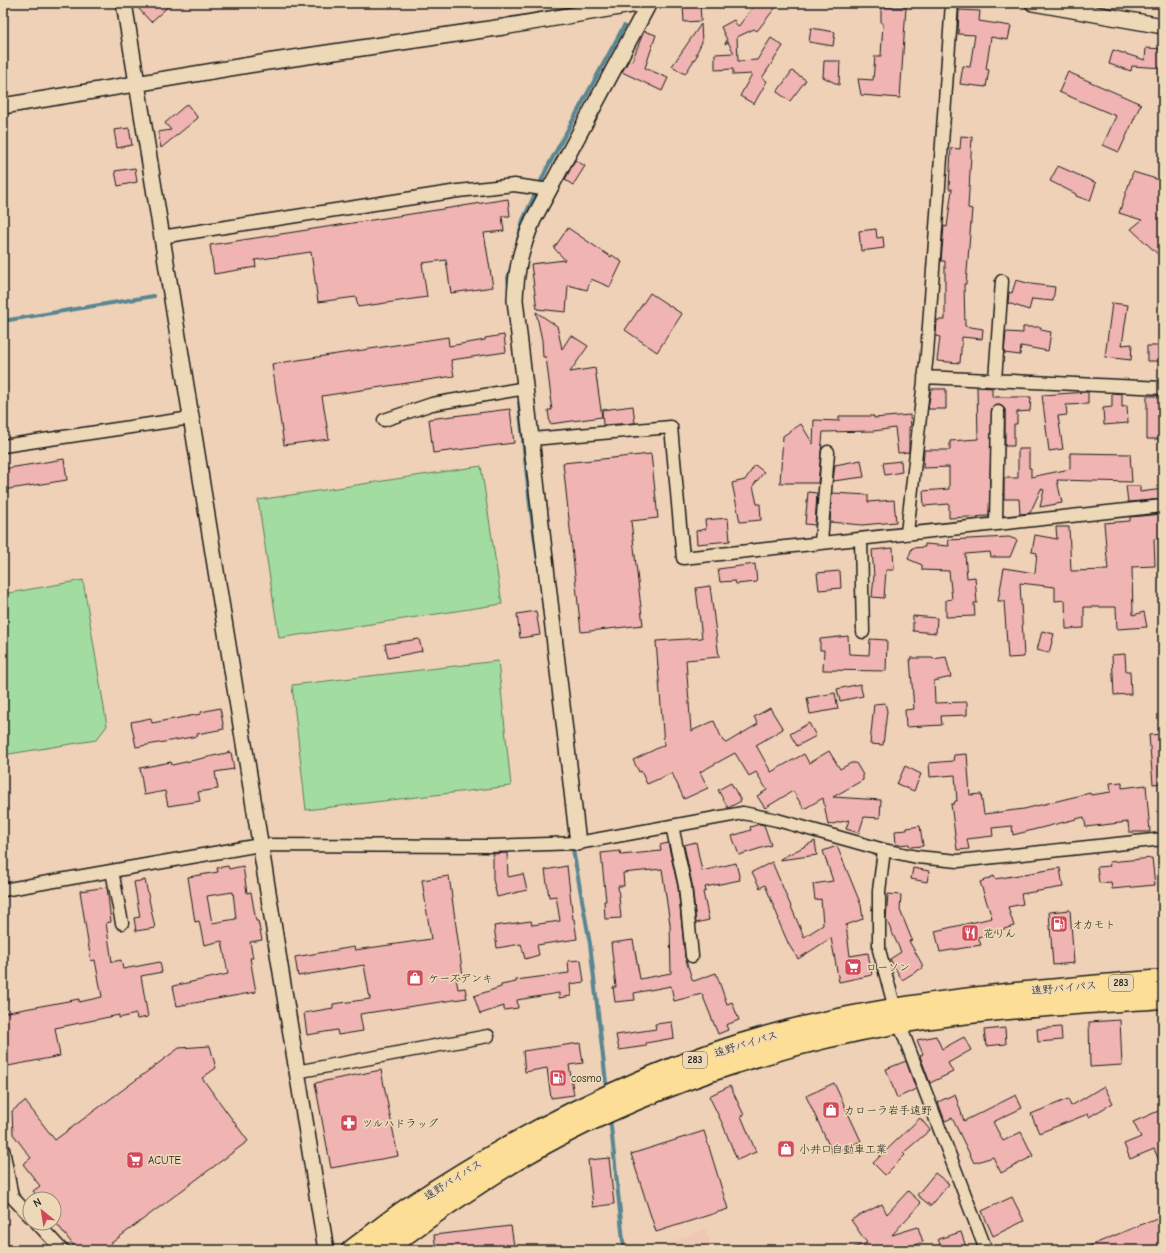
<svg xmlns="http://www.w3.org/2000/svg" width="1166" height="1253" font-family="'Comic Neue','Klee One',sans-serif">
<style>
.built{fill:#efc8b5}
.green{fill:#a2dca1;stroke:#5f7c5e}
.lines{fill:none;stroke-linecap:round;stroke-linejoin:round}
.stream{stroke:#598692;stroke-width:4}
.building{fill:#f0b4b2;stroke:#1c1c1c;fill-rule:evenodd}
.minor-casing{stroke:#1c1c1c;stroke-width:15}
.tertiary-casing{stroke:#1c1c1c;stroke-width:18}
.trunk-casing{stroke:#1c1c1c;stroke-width:23}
.minor{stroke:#edd8b7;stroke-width:12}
.tertiary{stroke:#edd8b7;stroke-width:15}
.trunk{stroke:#fcde96;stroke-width:20}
.labels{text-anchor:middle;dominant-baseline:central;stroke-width:3.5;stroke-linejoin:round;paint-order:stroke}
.shield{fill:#edd8b7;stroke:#5b544a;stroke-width:1}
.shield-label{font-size:10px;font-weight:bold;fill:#1c1c1c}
.poi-label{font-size:11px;fill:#1c1c1c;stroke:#edd8b7;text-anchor:start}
.street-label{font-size:11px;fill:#1c1c1c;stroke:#edd8b7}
</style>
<rect width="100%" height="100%" fill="#eed1b6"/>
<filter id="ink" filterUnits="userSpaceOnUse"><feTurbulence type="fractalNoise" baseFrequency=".025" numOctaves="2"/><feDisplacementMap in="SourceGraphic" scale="8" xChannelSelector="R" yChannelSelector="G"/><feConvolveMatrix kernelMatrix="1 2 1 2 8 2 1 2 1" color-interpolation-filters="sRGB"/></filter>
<g filter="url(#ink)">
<!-- built -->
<path class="built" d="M705 1229 713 1250H651Z"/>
<!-- green -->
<path class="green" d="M481 466 502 604 279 638 258 500Z
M83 580 107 726 96 740 3 755V594Z
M498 661 511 786 306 810 292 685Z"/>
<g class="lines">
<!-- stream -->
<path class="stream" d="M518 240 523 220 547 168 624 26
M509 289 508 278 512 264
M3 321 154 296
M519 403 530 505 539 569
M572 844 590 944 607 1091
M610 1117 624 1250"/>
</g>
<!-- building -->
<path class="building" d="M144 3H172L151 22 138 8Z
M756 3H779L757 31 754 29 737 37 738 61 757 60 771 38 783 46 762 78 767 81 754 104 740 96 752 74 733 75V69L715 70V54L734 53 728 42 725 44 727 40 721 27 734 20 738 27Z
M700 4 701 21 684 22 683 5Z
M881 7H906L900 98 861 95 858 79 873 80 875 56H881L883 23H881Z
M959 10 980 11 979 21 1011 26 1008 40 991 37 986 69 989 70 986 87 960 84 963 66 970 67 975 35 958 34Z
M701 24 702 42 696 54H698L685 74 672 66Z
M811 28 835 32 833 46 809 42Z
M644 31 656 35 645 68 668 78 662 91 622 72 629 60 632 61Z
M1146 48 1163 49V68L1132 66 1131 71 1109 64 1113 50 1145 60Z
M824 61H840L839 85 823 77Z
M792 71 806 80 790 101 777 92Z
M1068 72 1141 104 1119 152 1103 145 1116 116 1059 92Z
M187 104 198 118 161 148 158 132 171 130 165 123Z
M129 128 132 145 117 148 114 130Z
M961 136 972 137 968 208 972 209 966 284H964L965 326 983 329 982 339 962 337 960 363 937 361 940 337 936 336 937 320H945V261H941L944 226 947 227 952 189H949L951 148 960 149Z
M575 160 585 166 573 185 565 180Z
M1058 166 1096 183 1090 201 1076 196V194L1050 181Z
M135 168 137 182 118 186 115 171Z
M1133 172 1163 181V259L1131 229 1142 220 1119 213Z
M508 199 510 216H502L504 231 484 233 493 287 451 293 446 260 422 263 427 297 358 307 356 297 318 302 311 252 255 260 256 267 214 274 210 245Z
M568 228 611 257 612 255 622 262 610 287 591 279 587 290 568 285 566 312 537 309 531 264 565 260 554 248Z
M876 229 877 238 883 237 884 248 861 251 859 231Z
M1016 280 1031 284 1055 287 1053 301 1032 299 1029 310 1008 303 1009 292 1012 293Z
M650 293 682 314 657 352 625 330Z
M1112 303 1128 305 1122 345 1132 344 1131 360 1105 357Z
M536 312 557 326 562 349 571 335 588 346 570 372 595 368 602 417 550 424 548 410H552L550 397H551L546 357H543L542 340Z
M1023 327H1041V330L1051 332 1048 351 1021 346 1020 355 1004 353 1006 332 1023 333Z
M504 335 506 352 451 360 454 376 322 396 329 439 284 445 272 364 448 337 449 346 485 340V338Z
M1147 346H1163V361H1147Z
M977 387 992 388V397H1031L1030 411 1017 412V424H1014V446H1005V409L999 405 992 408 989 516 949 518V504L924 506 923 491 949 489V467L923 468 924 450H950V441L978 439Z
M931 389H946V409H928Z
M1088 392V404L1066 405 1067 415 1058 416 1063 449 1049 451 1042 395Z
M1112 393 1122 394V407L1127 406 1128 423 1104 425 1103 408 1112 407Z
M1147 396H1160V439H1147Z
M633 406 635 423 603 425 602 410Z
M510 409 514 443 433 453 429 419Z
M910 415 911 427H909V452L898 453 895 428 874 431 823 432 818 483H780L783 436 801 424 813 444 814 420 839 421V416H874V418Z
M1018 449H1029V468H1031V477L1070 469V453L1130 454 1132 482 1057 480 1062 503 1040 507 1044 490 1041 489 1030 513 1020 514 1019 499H1004V478H1018Z
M651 454 658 518 631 521 643 625 581 632 563 463Z
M64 459 67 480 3 490V469Z
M861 460 864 477 833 481 835 465Z
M901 461 902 472 885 475 883 463Z
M755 465 764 472 753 486 757 504H760L761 520 740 522 732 483 745 480Z
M1126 486H1140V492L1163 489V499L1128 502Z
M808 492 817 493 815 525 805 524Z
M832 493 868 495V502L894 500 896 522 862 525 830 522Z
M1163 514V538L1154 539 1155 566 1132 567 1133 615 1144 612 1147 627 1117 629 1116 607H1084V628L1066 629 1065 600 1055 601V587L1020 583 1024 657 1008 658 1004 601H998L1004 568 1035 573 1037 553 1032 552 1035 535 1057 539 1056 527H1069L1071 571 1108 570 1104 523 1130 521V517Z
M728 518 730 541 697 544 696 531 706 529 705 520Z
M1009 537 1017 540 1010 557H991L990 552 965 554 967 578 975 577 977 603H974L975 616 946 617V600L952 599 949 571 922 570V565L908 559 912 548 925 547V544L949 546 948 540Z
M893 548 894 570H886L884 598 872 597 874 576 872 550Z
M755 564 757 582 736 584 735 581 720 582 718 569Z
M840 571 841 588 819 590 817 573Z
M710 586 719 657 686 660 691 731 714 721 723 741 726 743 758 724 754 717 770 708 783 729 756 745 771 772 804 754 809 763 829 751 840 769 851 763H856L863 775V780L833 797 881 800 880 818 864 817 859 833 846 829 849 820 828 825 823 798 804 809 793 791 765 808 757 796 767 790 756 772 749 776 735 753 700 772 708 788 684 799 672 773 647 784 641 771 639 772 633 760 664 745 656 641 702 638 696 588Z
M536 611 540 635 520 638 517 614Z
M913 616 937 618 936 633 913 631Z
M1042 631 1054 634 1049 653 1037 650Z
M848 636 849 654 869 655 870 639 887 640 886 671 823 670 824 650H820V639Z
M419 639 422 651 388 658 385 644Z
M1125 654 1126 671H1130L1131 694 1114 695 1112 655Z
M946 657 951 677 934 681 935 703 967 702V715L941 716 942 725 906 727 905 710 914 709 910 658H932L933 659Z
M860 684 863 696 840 701 837 689Z
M835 693 838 709 810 714 807 698Z
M885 703 887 711 883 745 870 744 874 704Z
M220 708 224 729 197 734 198 736 136 747 131 722 151 718 152 723 201 714V712Z
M809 723 816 736 797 746 790 734Z
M1163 734V783L1153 784 1149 735Z
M231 752 234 769 215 772 218 789 198 792 200 801 168 806 165 791 144 795 140 768 171 762 172 765Z
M967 754 970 795 981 794 984 814 1024 809 1090 793 1091 795 1111 792 1110 783 1122 782V788L1146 785 1150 832H1129L1128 822 1086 827 1084 817 1013 835 1012 826 992 828 993 836 967 839 969 849 957 850 951 804H954L955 801H957L955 775 930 777 929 763 953 761 954 755Z
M905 766 921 774 914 791 897 784Z
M731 783 741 801 728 808 718 790Z
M760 824 764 825 771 845 739 855 732 836 751 830 750 827Z
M920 826 923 846 910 847 909 844 896 845 895 831 907 830V828Z
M815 841 817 855 780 860V859Z
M696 842 702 871 736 863 740 880 705 887 706 891 703 892 709 920 696 923 692 884 684 845Z
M668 843 678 887 685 957 692 979 694 981 716 973 727 1004 732 1002 739 1020 726 1025 728 1030 718 1034 702 994 674 1001 671 986 634 993 635 1000 615 1002 613 987H616L611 943 633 940 640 979 671 973 670 924 662 869 623 873 624 886H618L621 918 605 919 604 901H606L601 853 620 851 621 855 661 851 660 845Z
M837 846 861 905 863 919 846 925 850 956 868 953 872 975 839 982 831 938 798 959 789 945 778 920 779 919 765 885 760 888 752 872 772 862 804 937 823 925 821 899 815 900 813 884 833 881 823 851Z
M507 853 508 877 523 874 527 890 497 897 493 879V854Z
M1152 858 1155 885 1112 889 1111 882 1099 883 1097 867 1110 866 1109 862Z
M228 866 229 869 243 866 247 893 251 892 256 921H258L262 940 250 942 253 958H250L256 992 177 1006 173 986 228 974 222 941 204 945 199 921 195 922 188 877 218 872 217 868ZM233 892 236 919 212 923 207 896Z
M567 866 573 919H574L577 939 537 945 539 955 525 959 521 944 497 948 494 926 531 921 532 925 560 921 556 896 549 897 545 870Z
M913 868 929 871 927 882 911 879Z
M1060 868 1063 887 1021 894 1023 904 1008 907 1014 926 978 937 981 945 940 952 935 931 992 918 980 882 994 876 995 879Z
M449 876 463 976 456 978 458 989 465 988 467 998 360 1014 363 1031 338 1035 337 1030 307 1035 304 1013 333 1008V1004L370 999 364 965 298 976 295 957 354 947 355 950 431 939 422 880Z
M145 880 155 928 136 931 134 918 140 917 134 882Z
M107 887 111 922 106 923 112 962 121 960 123 969 160 962 162 972 141 976 148 1017 137 1019 136 1014 119 1018V1015L55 1028 60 1056 3 1067V1013L79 999V1002L102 997 95 960 91 961 80 891Z
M888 894 901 895 900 910 912 940 909 941 922 964V968L902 980 890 959 901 952 886 919Z
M1070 910 1074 963 1053 965 1049 912Z
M581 960 584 982 570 984 571 996 559 998V993L517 1000 518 1008 504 1010V1006L480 1014 474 996 501 987V985L516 982V980L569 973 568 961Z
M1120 1020 1122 1065 1090 1067 1089 1022Z
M672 1022 674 1038 646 1043V1046L619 1050 616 1035 656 1029 655 1024Z
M1061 1027 1062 1040 1038 1042 1037 1029Z
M1005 1028 1006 1044 986 1046 984 1030Z
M936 1036 942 1049 964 1037 971 1050 948 1063 953 1072 930 1083 920 1056 923 1054 917 1040Z
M580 1043 583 1063 569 1065 574 1095 551 1098 547 1068 525 1072 523 1051Z
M210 1046 216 1068 202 1078 248 1141 102 1250H77L54 1220V1199H39L33 1191 40 1186 23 1164 31 1158 13 1134 12 1111 25 1101 55 1140 179 1048Z
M906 1061 916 1089 897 1098 886 1069Z
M381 1070 398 1156 331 1168 315 1083Z
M834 1083 861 1141 833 1154 806 1096Z
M730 1086 744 1115 741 1116 756 1152 737 1160 723 1125 709 1096Z
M1104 1086 1113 1103 1089 1117 1088 1114 1039 1133 1031 1114 1068 1099 1071 1106Z
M955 1094 964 1121 1016 1095 1022 1108 993 1122 1003 1141 1021 1132 1033 1156 1001 1173 993 1157 974 1163 952 1118 945 1121 938 1102Z
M1163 1109V1169L1154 1149 1130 1159 1124 1144 1141 1137 1133 1122Z
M920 1118 930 1130 903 1153 905 1155 885 1175 873 1163Z
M704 1131 728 1209 656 1232 631 1154Z
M609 1158 614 1204 593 1207 588 1160Z
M935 1173 949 1184 931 1206 917 1195Z
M908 1191 921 1203 892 1235 918 1227 923 1242 899 1250H853V1248L867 1243 851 1220 882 1204 887 1214Z
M1012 1197 1024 1221 993 1236 982 1211Z
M1159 1217 1163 1227V1250H1080Z
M511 1226 514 1246 487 1250H436L434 1235Z
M961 1232 967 1250H942L938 1239Z"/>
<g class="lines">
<defs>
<path id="minor" d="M161 237 458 191 514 185 550 190
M924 377 1163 388
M995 380 1002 281
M384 420 432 404 526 388
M532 439 671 427 683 558 1163 506
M3 446 191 418
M996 523 998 412
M907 533 927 354 952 3
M861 539 863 632
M821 542 828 452
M672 826 685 886 692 956
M884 850 879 891V950L899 1023 986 1250
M112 871 122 923
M3 890 260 845 490 846 578 843 743 813 777 820 884 850 917 857 958 861 1163 839
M296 1072 488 1036
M3 1149 12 1197 30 1216
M37 1223 62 1250"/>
<path id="tertiary" d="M124 3 326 1250
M1033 3 1163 26
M3 106 267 62 503 27 643 3
M578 843 515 300C516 269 521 249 533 220L649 3"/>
<path id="trunk" d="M352 1250C371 1236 389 1221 408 1208 536 1123 678 1053 829 1021 939 998 1051 989 1163 980
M384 1250C439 1209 498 1168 559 1136 666 1081 781 1043 900 1023 987 1008 1075 1004 1163 998"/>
</defs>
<!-- minor casing -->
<use href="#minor" class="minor-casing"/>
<!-- tertiary casing -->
<use href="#tertiary" class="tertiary-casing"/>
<!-- trunk casing -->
<use href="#trunk" class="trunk-casing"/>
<!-- minor -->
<use href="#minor" class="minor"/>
<!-- tertiary -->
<use href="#tertiary" class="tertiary"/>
<!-- trunk -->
<use href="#trunk" class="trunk"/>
</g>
</g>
<!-- icons -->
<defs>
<symbol id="fuel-square" viewBox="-11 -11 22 22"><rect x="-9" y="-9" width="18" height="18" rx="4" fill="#d1495b" stroke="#edd8b7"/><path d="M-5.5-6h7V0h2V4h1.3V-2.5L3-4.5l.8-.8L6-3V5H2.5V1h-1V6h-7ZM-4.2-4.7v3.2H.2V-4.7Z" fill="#fff"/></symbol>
<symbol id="restaurant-square" viewBox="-11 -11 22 22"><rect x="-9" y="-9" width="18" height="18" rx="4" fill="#d1495b" stroke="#edd8b7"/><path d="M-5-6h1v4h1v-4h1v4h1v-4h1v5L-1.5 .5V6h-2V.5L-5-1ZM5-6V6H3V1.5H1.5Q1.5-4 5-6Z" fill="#fff"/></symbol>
<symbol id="supermarket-square" viewBox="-11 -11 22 22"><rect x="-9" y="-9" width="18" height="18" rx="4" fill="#d1495b" stroke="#edd8b7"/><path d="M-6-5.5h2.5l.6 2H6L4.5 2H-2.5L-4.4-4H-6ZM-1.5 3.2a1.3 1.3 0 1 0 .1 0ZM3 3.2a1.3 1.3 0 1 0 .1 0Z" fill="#fff"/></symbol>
<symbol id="shop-square" viewBox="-11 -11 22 22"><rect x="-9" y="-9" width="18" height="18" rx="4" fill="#d1495b" stroke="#edd8b7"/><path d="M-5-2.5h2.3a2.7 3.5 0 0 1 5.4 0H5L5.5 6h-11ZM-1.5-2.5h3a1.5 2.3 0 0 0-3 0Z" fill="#fff"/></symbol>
<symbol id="pharmacy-square" viewBox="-11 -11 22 22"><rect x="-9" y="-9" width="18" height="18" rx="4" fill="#d1495b" stroke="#edd8b7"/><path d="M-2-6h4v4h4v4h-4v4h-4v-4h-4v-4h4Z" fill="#fff"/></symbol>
</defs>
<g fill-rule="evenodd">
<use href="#fuel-square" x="1049" y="914" width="20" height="20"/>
<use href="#restaurant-square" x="960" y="923" width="20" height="20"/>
<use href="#supermarket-square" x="843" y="957" width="20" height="20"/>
<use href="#shop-square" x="405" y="968" width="20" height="20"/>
<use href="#fuel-square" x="548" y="1068" width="20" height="20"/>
<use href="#shop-square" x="821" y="1100" width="20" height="20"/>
<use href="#pharmacy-square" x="339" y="1113" width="20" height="20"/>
<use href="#shop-square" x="776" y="1139" width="20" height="20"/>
<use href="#supermarket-square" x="125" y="1150" width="20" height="20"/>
</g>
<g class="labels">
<!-- shield labels -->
<g class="shield">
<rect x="1109" y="975" width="24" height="16" rx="3"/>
<rect x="683" y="1052" width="24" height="16" rx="3"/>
</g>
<g class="shield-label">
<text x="1121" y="983">283</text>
<text x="695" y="1060">283</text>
</g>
<!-- poi labels -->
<g class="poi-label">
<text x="1072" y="924">オカモト</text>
<text x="983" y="933">花りん</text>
<text x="866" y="967">ローソン</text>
<text x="428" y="978">ケーズデンキ</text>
<text x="571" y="1078">cosmo</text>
<text x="844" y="1110">カローラ岩手遠野</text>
<text x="362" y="1123">ツルハドラッグ</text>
<text x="799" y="1149">小井口自動車工業</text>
<text x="148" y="1160">ACUTE</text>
</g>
<!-- street labels -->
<g class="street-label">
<text transform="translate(1064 988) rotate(-5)">遠野バイパス</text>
<text transform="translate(746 1044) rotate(-17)">遠野バイパス</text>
<text transform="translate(453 1180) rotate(-32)">遠野バイパス</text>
</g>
</g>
<!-- margin -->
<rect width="1166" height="1253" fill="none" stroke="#edd8b7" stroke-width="16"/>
<rect x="8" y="8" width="1150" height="1237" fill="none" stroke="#1c1c1c" stroke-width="1.5" filter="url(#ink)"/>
<!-- north arrow -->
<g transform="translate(42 1211) rotate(330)"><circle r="19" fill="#edd8b7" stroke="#998d79"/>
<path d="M0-3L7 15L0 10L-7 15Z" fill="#d1495b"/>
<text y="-6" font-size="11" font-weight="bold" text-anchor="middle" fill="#1c1c1c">N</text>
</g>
</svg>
